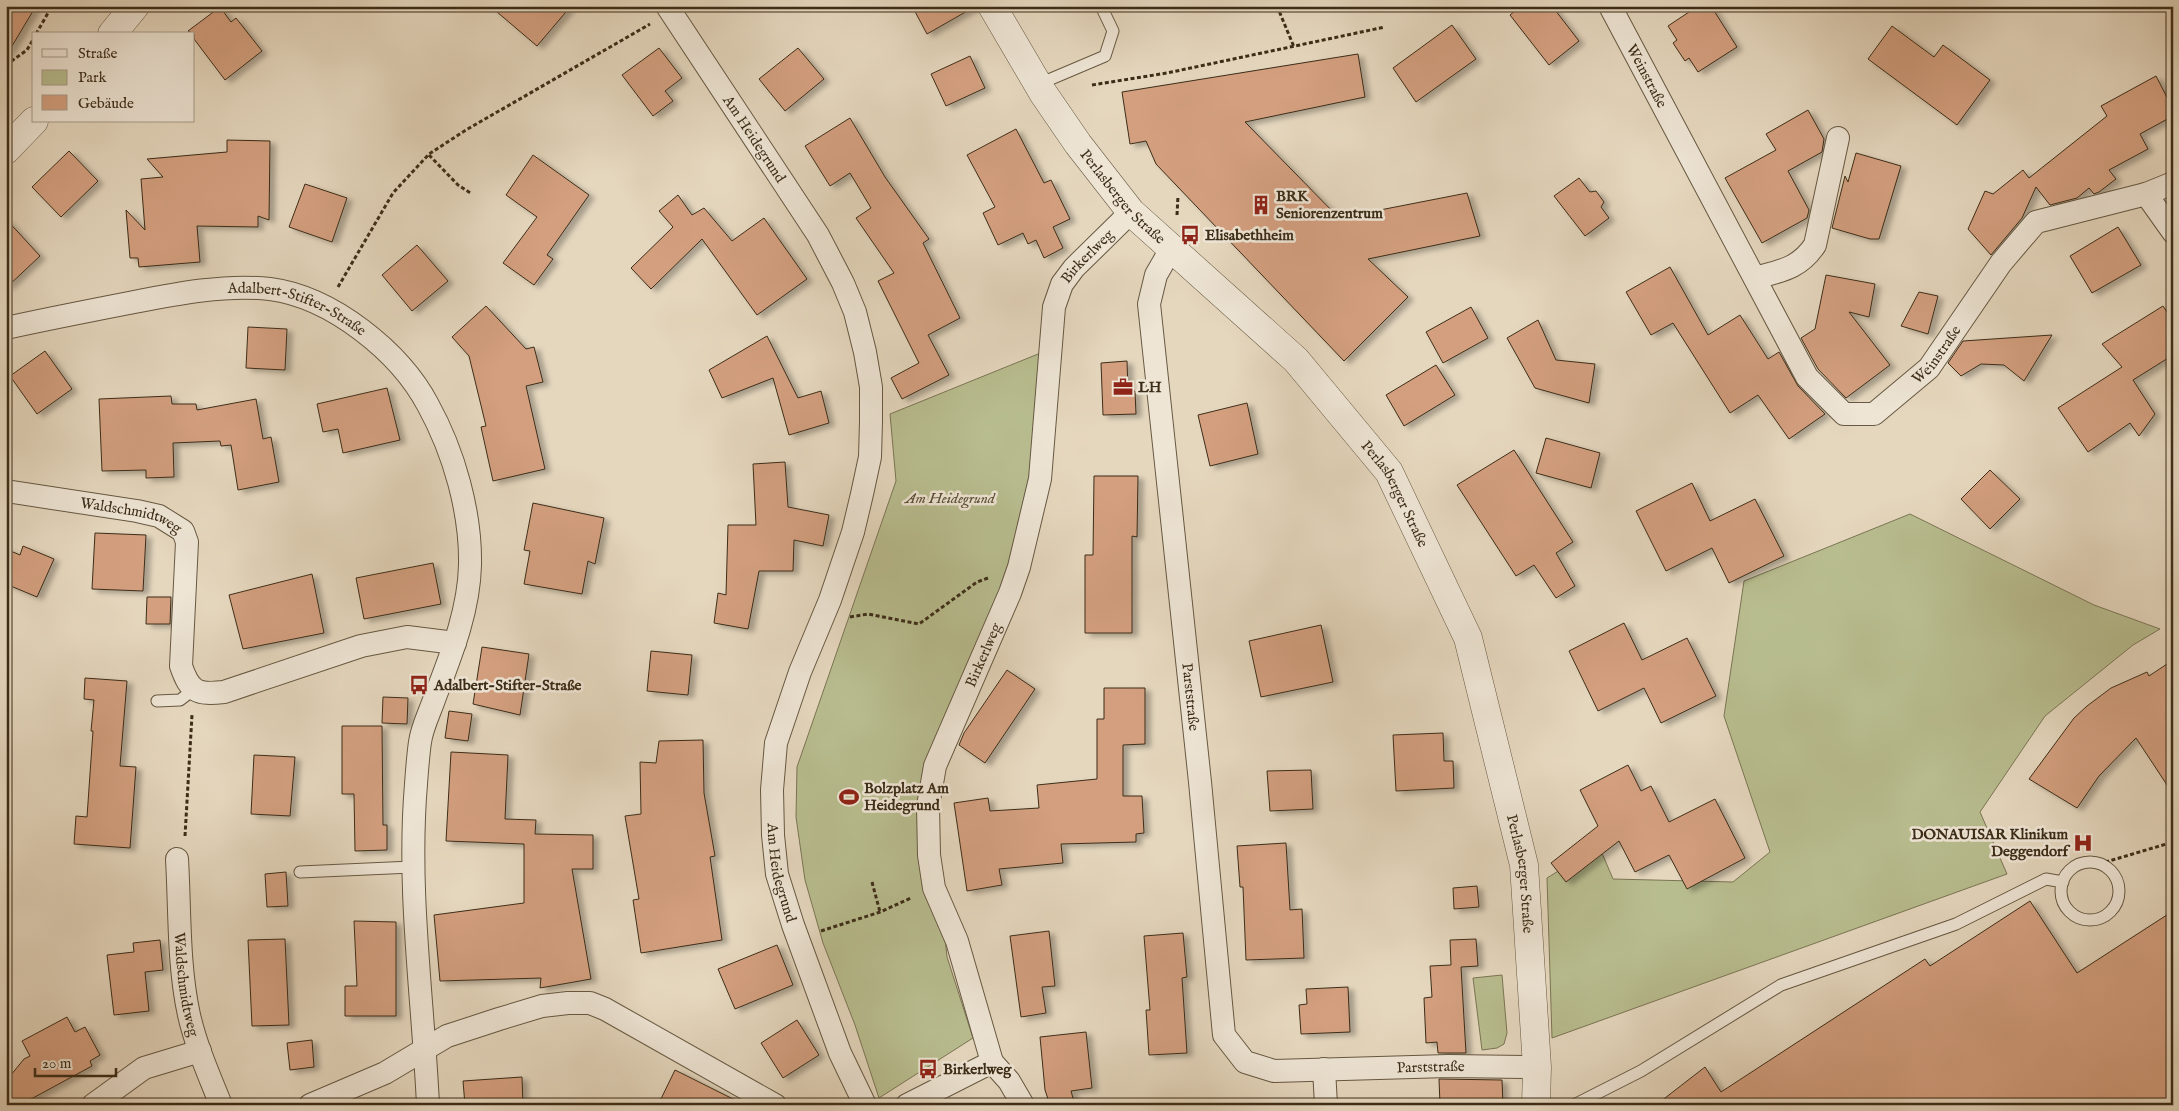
<svg xmlns="http://www.w3.org/2000/svg" width="2179" height="1111" font-family="'IM FELL English',serif">
<style>
.green{fill:#b8bd8f;stroke:#7a7554}
.building{fill:#d39f7f;stroke:#3c2d18;filter:url(#shadow)}
.lines{fill:none;stroke-linecap:round;stroke-linejoin:round}
.service-casing{stroke:#665842;stroke-width:13}
.minor-casing{stroke:#665842;stroke-width:24}
.tertiary-casing{stroke:#665842;stroke-width:29}
.path{stroke:#3c2d18;stroke-width:3;stroke-dasharray:4 2.5;stroke-linecap:butt}
.service{stroke:#eee5d5;stroke-width:11}
.minor{stroke:#eee5d5;stroke-width:22}
.tertiary{stroke:#eee5d5;stroke-width:28}
.labels{text-anchor:middle;dominant-baseline:central;stroke-width:5;stroke-linejoin:round;paint-order:stroke}
.street-label{font-size:15px;fill:#3c2d18;stroke:#eee5d5}
.poi-label{font-size:15px;font-weight:bold;fill:#3c2d18;stroke:#eee5d5;text-anchor:start}
.park-label{font-size:15px;font-style:italic;fill:#554a30;stroke:#eee5d5}
</style>
<defs>
<filter id="shadow"><feDropShadow dx="5.5" dy="3" stdDeviation="2.5" flood-color="#0004"/></filter>
</defs>
<rect width="100%" height="100%" fill="#e5d7be"/>
<filter id="stains"><feTurbulence type="fractalNoise" baseFrequency=".004" numOctaves="4"/><feColorMatrix values="0 0 0 0 .2 0 0 0 0 .09 0 0 0 0 .02 0 0 0 .5 -.17"/></filter>
<radialGradient id="worn" r=".72"><stop offset=".6" stop-color="#630" stop-opacity="0"/><stop offset="1" stop-color="#630" stop-opacity=".3"/></radialGradient>
<!-- green -->
<path class="green" d="M1043 352 1034 469 1005 580 929 764 935 844 947 957 973 1038 879 1098 855 1025 823 943 805 880 796 817 797 767 896 481 890 414Z
M1910 514 2094 605 2160 629 2133 645 2045 716 1980 812 2007 874 1552 1038 1547 878 1599 846 1613 879 1733 882 1770 852 1724 716 1744 581Z
M1502 975 1507 1033 1504 1044 1497 1048 1482 1050 1473 978Z"/>
<!-- building -->
<path class="building" d="M6 6H36L6 56Z
M490 6H571L537 46Z
M912 6H976L927 34Z
M1521 6H1552L1579 41 1549 65 1510 15Z
M1698 6H1711L1737 47 1698 72 1689 58 1685 61 1673 43 1677 40 1668 26Z
M220 7 231 22 236 18 262 51 225 80 194 39V34L188 31Z
M1452 25 1476 59 1416 102 1393 68Z
M1892 26 1934 57 1943 45 1990 80 1957 125 1868 59Z
M659 48 682 78 665 91 673 101 653 116 622 75Z
M798 48 824 79 785 111 759 79Z
M1358 54 1365 97 1245 122 1339 218 1467 193 1480 236 1368 259 1408 297 1344 361 1156 164 1146 141 1130 144 1122 92Z
M970 56 985 88 946 106 931 74Z
M2156 76 2173 109V116L2140 134 2148 149 2109 170 2116 179 2099 192 2094 194 2089 188 2077 198 2050 205 2036 187 2022 218 1991 255 1968 229 1985 191 1993 194 2023 170 2029 178 2107 116 2101 106Z
M1808 110 1824 139 1822 152 1788 171 1809 210 1807 218 1762 243 1725 178 1776 150 1766 134Z
M850 118 885 177 929 239 923 243 960 318 928 335 949 375 902 399 891 378 919 363 878 281 894 273 856 218 871 208 850 173 830 186 805 146Z
M1016 129 1044 183 1051 180 1070 219 1053 227 1063 248 1044 258 1036 240 1028 244 1023 233 998 245 983 213 995 207 967 155Z
M227 140 270 141 269 220 258 216V227L197 226 200 262 139 267 138 258H130L126 210 145 230 141 179 163 177 147 159 227 152Z
M69 151 98 181 61 217 32 187Z
M1856 153 1901 166 1879 239H1870L1832 228 1845 176 1848 182Z
M533 155 589 195 547 255 553 259 534 285 503 263 537 217 506 195Z
M1579 178 1590 192 1596 191 1604 202 1601 207 1609 218 1585 236 1554 196Z
M305 184 347 198 332 242 289 227Z
M678 195 692 215 704 208 732 241 764 218 807 279 757 315 702 239 651 289 631 268 673 227 659 211Z
M6 219 40 256 6 288Z
M2118 227 2141 265 2092 293 2070 256Z
M417 245 448 281 412 311 382 275Z
M1670 267 1708 335 1740 315 1768 359 1779 352 1798 386 1825 414 1789 439 1758 395 1730 413 1673 323 1651 335 1626 292Z
M1826 275 1875 284 1869 317 1849 312 1890 365 1846 398 1818 369 1801 338 1815 329Z
M1919 292 1938 296 1928 334 1901 326Z
M486 306 526 349 534 347 543 382 526 386 545 469 493 481 481 427 486 426 469 356 452 337Z
M2163 306 2173 321V355L2133 380 2155 414 2139 436 2130 423 2088 452 2058 408 2122 367 2102 344Z
M1471 307 1488 338 1443 363 1426 332Z
M1538 320 1556 360 1595 364 1589 403 1535 388 1507 338Z
M248 327 287 329 285 370 246 368Z
M2052 335 2024 381 2004 365 1981 364 1961 376 1948 363 1963 341Z
M767 336 798 398 821 391 829 423 789 435 773 378 722 398 709 370Z
M45 351 72 389 37 414 10 376Z
M1127 361 1128 391H1135L1136 414 1103 415 1101 363Z
M1436 365 1455 395 1404 426 1386 395Z
M387 388 400 440 343 453 338 429 323 432 317 404Z
M171 396 172 404H196L197 410 256 399 263 439 271 437 279 482 238 490 231 445 221 446 220 441 173 443 174 477 146 478V470L102 471 99 399Z
M1247 403 1258 454 1210 466 1198 415Z
M1546 438 1600 453 1591 488 1536 473Z
M1514 450 1573 542 1556 553 1575 586 1556 598 1534 565 1516 576 1457 485Z
M785 462 788 507 829 515 823 546 794 540 793 571H759L748 629 714 623 718 593 726 595 728 525H756L753 464Z
M1990 470 2020 499 1990 529 1961 499Z
M1094 476H1138L1137 537 1132 536V633H1085V555H1093Z
M1692 483 1710 521 1755 499 1784 556 1729 583 1712 548 1666 571 1636 511Z
M533 503 604 518 595 564 588 561 582 594 524 584 530 551 524 550Z
M95 533 146 535 143 591 92 589Z
M23 546 54 559 37 597 6 584V549L20 555Z
M433 563 441 604 364 619 356 578Z
M312 574 324 633 243 649 229 595Z
M147 597H171L170 624H146Z
M1624 623 1642 660 1687 638 1716 696 1661 723 1644 688 1598 711 1569 651Z
M1321 625 1333 682 1261 697 1249 641Z
M482 647 529 654 520 715 473 704Z
M651 651 692 655 688 695 647 691Z
M2173 660V794L2136 738 2099 776 2077 808 2029 779 2074 718 2087 706 2111 688 2147 672 2149 676Z
M1007 670 1035 689 985 763 959 745 964 733Z
M85 678 127 681 120 766 136 767 130 848 74 844 76 816 87 817 93 731H91L94 700 84 699Z
M1104 688H1145V744L1123 745V796H1142L1144 833 1136 834V842L1061 844 1063 863 999 869 1002 885 967 891 954 803 988 798 990 811 1039 808 1037 785 1097 779V719H1104Z
M383 697 408 698 407 724 382 723Z
M449 711 472 714 468 741 445 738Z
M342 726H382L383 825H387V850L355 851 354 794H342Z
M1443 733 1444 761H1453L1454 788 1396 791 1393 735Z
M703 740 704 793 715 856 710 857 722 940 641 953 633 900 639 899 625 816 641 814 640 762 656 763 659 741Z
M451 752 508 755 505 819 536 820 535 834 593 835V869H572L591 979 540 988 541 978 440 981 434 915 524 903V844L446 841Z
M254 755 295 757 290 816 251 814Z
M1628 765 1641 791 1651 786 1669 822 1715 799 1745 858 1687 889 1669 855 1635 872 1619 841 1566 882 1551 863 1598 826 1580 790Z
M1311 770 1313 809 1270 811 1267 771Z
M1286 843 1290 910 1302 909 1304 958 1246 960 1243 887H1240L1237 846Z
M286 872 288 906 267 907 265 874Z
M1477 886 1479 907 1454 909 1453 888Z
M2030 901 2077 973 2173 911V1105H1656L1705 1067 1721 1092 1925 959 1930 966Z
M354 921 396 922V1016H345V986H357Z
M1049 931 1055 986 1042 987 1046 1013 1021 1017 1010 936Z
M1183 933 1187 977 1182 978 1187 1053 1149 1055 1146 1010H1150L1144 936Z
M285 939 289 1025 252 1026 248 940Z
M1476 939 1478 966 1461 967 1466 1053H1438L1437 1042 1426 1043 1424 998 1432 997 1430 966 1451 965 1450 940Z
M160 940 163 970 145 972 149 1011 114 1015 107 955 134 952 133 943Z
M777 945 793 985 735 1009 718 969Z
M1348 987 1350 1032 1301 1034 1299 1005 1307 1004 1306 989Z
M67 1017 75 1032 85 1027 100 1055 90 1061 92 1066 20 1105H6V1081L24 1059 30 1056 22 1041Z
M797 1020 819 1055 783 1078 761 1043Z
M1086 1032 1092 1088 1071 1091 1075 1105H1050L1045 1090 1040 1037Z
M312 1040 314 1067 290 1070 287 1043Z
M675 1070 745 1105H658Z
M522 1077 523 1105H465L463 1081Z
M1439 1079 1502 1080 1503 1105H1440Z"/>
<g class="lines">
<defs>
<path id="service" d="M1039 84 1105 56 1113 31 1101 6
M157 701 180 700 193 690
M2061 891a29 29 0 1 1 58 0a29 29 0 1 1-58 0Z
M300 872 412 867
M1574 1105 1641 1071 1781 985 1956 924 2046 879 2063 882"/>
<g id="minor">
<path id="s1" d="M667 6 818 235 843 283 855 312 865 352 871 387V421L870 457 862 494 853 532 830 600 800 672 776 743 772 790 773 835 777 874 793 925 840 1053 865 1105"/>
<path id="s2" d="M1610 6 1807 377 1844 414H1874L1929 368 2001 263 2036 222 2146 194 2173 232"/>
<path d="M2146 194 2173 183"/>
<path id="s3" d="M1171 249 1156 275 1149 304 1200 782 1224 1035 1245 1062 1274 1071 1448 1066 1537 1067"/>
<path d="M1755 278C1780 271 1799 269 1815 245L1838 138"/>
<path id="s4" d="M6 328C47 319 88 311 129 303 175 294 224 284 270 289 332 297 400 352 428 405 454 452 471 512 470 565 469 611 451 655 435 697 430 712 422 727 420 742 418 756 417 770 416 784 407 891 423 998 428 1105"/>
<path id="s5" d="M6 491 137 511 159 516 183 531 187 542 181 666C190 692 197 695 224 692L361 646 407 637 455 643"/>
<path id="s6" d="M177 859C180 910 178 965 189 1015 196 1046 209 1075 221 1105"/>
<path d="M1324 1069 1326 1105"/>
<path d="M93 1105 144 1068 200 1051"/>
<path d="M310 1105 385 1073 447 1036 499 1019 542 1006 568 1003H590L605 1009 775 1105"/>
<path d="M907 1105 992 1062"/>
<path id="s7" d="M1023 1105 1009 1081 992 1062 957 941 934 888 929 855 928 806 935 766 1010 593 1019 567 1040 479 1054 307 1062 284 1074 268 1131 212"/>
</g>
<g id="tertiary">
<path id="s8" d="M992 6 1043 93 1078 144 1131 212 1296 360 1389 472 1468 638 1524 865 1537 1067 1536 1105"/>
<path d="M112 34 135 6"/>
<path d="M6 150 34 121"/>
</g>
</defs>
<!-- service casing -->
<use href="#service" class="service-casing"/>
<!-- minor casing -->
<use href="#minor" class="minor-casing"/>
<!-- tertiary casing -->
<use href="#tertiary" class="tertiary-casing"/>
<!-- path -->
<path class="path" d="M1277 6 1294 47
M36 34 52 6
M6 65 27 50 34 38
M1092 85 1167 73 1385 27
M429 155 458 185 472 194
M1177 215 1178 196
M338 287 393 193 429 154 466 130 650 24
M850 617 868 614 919 624 977 582 988 578
M185 836 192 715
M2099 864 2173 842
M872 882 880 912
M821 931 880 912 911 898"/>
<!-- service -->
<use href="#service" class="service"/>
<!-- minor -->
<use href="#minor" class="minor"/>
<!-- tertiary -->
<use href="#tertiary" class="tertiary"/>
</g>
<!-- icons -->
<defs>
<symbol id="building-bare" viewBox="-9 -9 18 18"><path d="M-4-6H4V6H1V3H-1V6H-4ZM-2.5-4.3h1.7v1.8h-1.7ZM.8-4.3h1.7v1.8H.8ZM-2.5-1h1.7V.8h-1.7ZM.8-1h1.7V.8H.8Z" fill="#8f2418" stroke="#eee5d5" stroke-width="2.5" paint-order="stroke"/></symbol>
<symbol id="bus-bare" viewBox="-9 -9 18 18"><path d="M-5-6H5V4H4V6H2V4H-2V6H-4V4H-5ZM-3.5-4V0h7V-4ZM-3.5 1.2v1.5H-2V1.2ZM2 1.2v1.5H3.5V1.2Z" fill="#8f2418" stroke="#eee5d5" stroke-width="2.5" paint-order="stroke"/></symbol>
<symbol id="office-bare" viewBox="-9 -9 18 18"><path d="M-6-3h4V-5.5h4V-3h4V5H-6ZM-1-4.5V-3h2v-1.5ZM-6 0V1H6V0Z" fill="#8f2418" stroke="#eee5d5" stroke-width="2.5" paint-order="stroke"/></symbol>
<symbol id="stadium-bare" viewBox="-9 -9 18 18"><path d="M0-5a6.5 5 0 1 0 0 10a6.5 5 0 1 0 0-10ZM-3.5-1.8h7v3.6h-7Z" fill="#8f2418" stroke="#eee5d5" stroke-width="2.5" paint-order="stroke"/></symbol>
<symbol id="hospital-bare" viewBox="-9 -9 18 18"><path d="M-5-5h3v3.5h4V-5h3V5h-3V1.5h-4V5h-3Z" fill="#8f2418" stroke="#eee5d5" stroke-width="2.5" paint-order="stroke"/></symbol>
</defs>
<g fill-rule="evenodd">
<use href="#building-bare" x="1247" y="191" width="28" height="28"/>
<use href="#bus-bare" x="1176" y="221" width="28" height="28"/>
<use href="#office-bare" x="1109" y="373" width="28" height="28"/>
<use href="#bus-bare" x="405" y="671" width="28" height="28"/>
<use href="#stadium-bare" x="835" y="783" width="28" height="28"/>
<use href="#hospital-bare" x="2069" y="829" width="28" height="28"/>
<use href="#bus-bare" x="914" y="1055" width="28" height="28"/>
</g>
<g class="labels">
<!-- street labels -->
<g class="street-label">
<text stroke="none"><textPath href="#s2" startOffset="79">Weinstraße</textPath></text>
<text stroke="none"><textPath href="#s1" startOffset="159">Am Heidegrund</textPath></text>
<text stroke="none"><textPath href="#s8" startOffset="232">Perlasberger Straße</textPath></text>
<text stroke="none"><textPath href="#s7" startOffset="901">Birkerlweg</textPath></text>
<text stroke="none"><textPath href="#s4" startOffset="299">Adalbert-Stifter-Straße</textPath></text>
<text stroke="none"><textPath href="#s2" startOffset="589">Weinstraße</textPath></text>
<text stroke="none"><textPath href="#s8" startOffset="638">Perlasberger Straße</textPath></text>
<text stroke="none"><textPath href="#s5" startOffset="128">Waldschmidtweg</textPath></text>
<text stroke="none"><textPath href="#s7" startOffset="481">Birkerlweg</textPath></text>
<text stroke="none"><textPath href="#s3" startOffset="455">Parststraße</textPath></text>
<text stroke="none"><textPath href="#s1" startOffset="939">Am Heidegrund</textPath></text>
<text stroke="none"><textPath href="#s8" startOffset="1042">Perlasberger Straße</textPath></text>
<text stroke="none"><textPath href="#s6" startOffset="126">Waldschmidtweg</textPath></text>
<text stroke="none"><textPath href="#s3" startOffset="1016">Parststraße</textPath></text>
</g>
<!-- poi labels -->
<g class="poi-label">
<text x="1276" y="196">BRK<tspan x="1276" dy="17">Seniorenzentrum</tspan></text>
<text x="1205" y="235">Elisabethheim</text>
<text x="1138" y="387">LH</text>
<text x="434" y="685">Adalbert-Stifter-Straße</text>
<text x="864" y="788">Bolzplatz Am<tspan x="864" dy="17">Heidegrund</tspan></text>
<text x="2068" y="834" text-anchor="end">DONAUISAR Klinikum<tspan x="2068" dy="17">Deggendorf</tspan></text>
<text x="943" y="1069">Birkerlweg</text>
</g>
<!-- park labels -->
<g class="park-label">
<text x="950" y="498">Am Heidegrund</text>
</g>
</g>
<!-- margin -->
<rect width="2179" height="1111" fill="none" stroke="#e5d7be" stroke-width="25"/>
<rect x="8" y="8" width="2164" height="1096" fill="none" stroke="#3c2d18" stroke-width="2.5"/>
<rect x="12" y="12" width="2154" height="1086" fill="none" stroke="#3c2d18"/>
<!-- legend -->
<rect x="32" y="32" width="162" height="90" fill="#eee5d5" stroke="#a79b89"/>
<rect x="42" y="49" width="25" height="8" fill="#eee5d5" stroke="#a79b89"/>
<text x="78" y="58" font-size="15" fill="#3c2d18">Straße</text>
<rect x="42" y="70" width="25" height="15" fill="#b8bd8f" stroke="#a79b89"/>
<text x="78" y="82" font-size="15" fill="#3c2d18">Park</text>
<rect x="42" y="95" width="25" height="15" fill="#d39f7f" stroke="#a79b89"/>
<text x="78" y="108" font-size="15" fill="#3c2d18">Gebäude</text>
<!-- scale -->
<path d="M35 1068v8h81v-8" fill="none" stroke="#3c2d18" stroke-width="2.5"/>
<text x="42" y="1068" font-size="15" fill="#3c2d18" stroke="#eee5d5" stroke-width="4" paint-order="stroke">20 m</text>
<rect width="100%" height="100%" filter="url(#stains)"/>
<rect width="100%" height="100%" fill="url(#worn)"/>
</svg>
